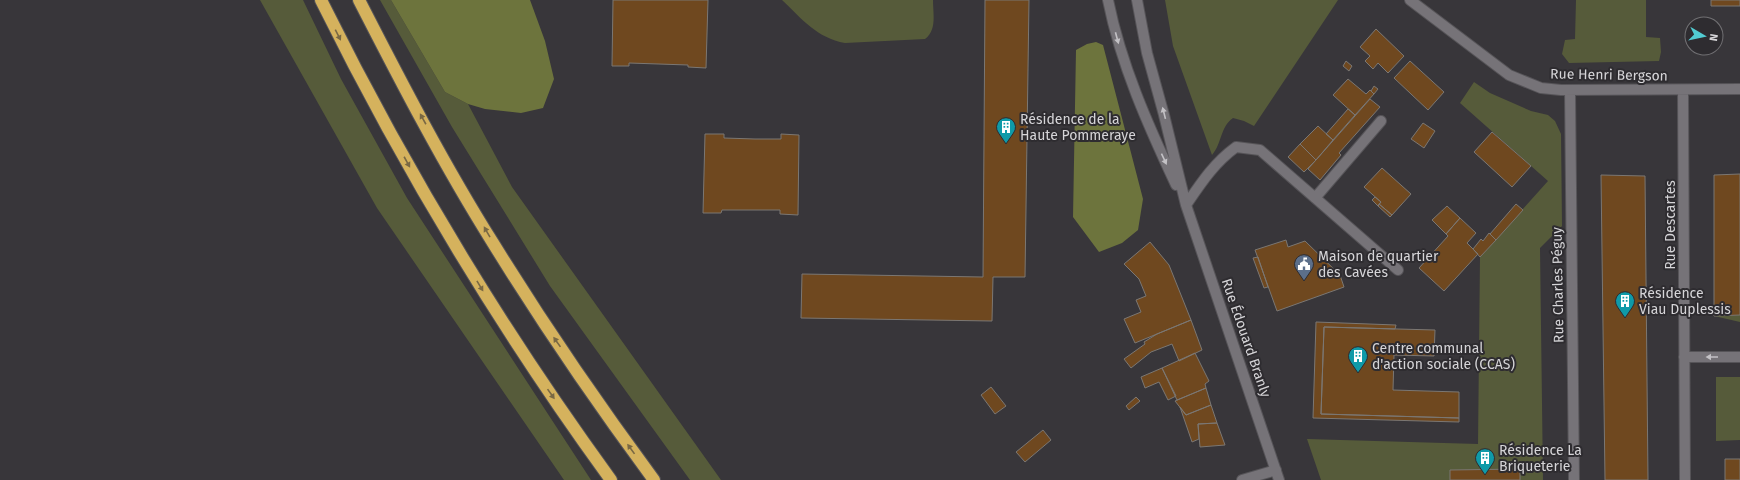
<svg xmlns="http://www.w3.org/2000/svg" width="1740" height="480" font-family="'Fira Sans',sans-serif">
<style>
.green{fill:#565b3a}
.forest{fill:#6d743d}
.building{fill:#6f481f;stroke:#7b7773}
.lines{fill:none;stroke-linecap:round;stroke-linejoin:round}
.minor-casing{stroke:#565458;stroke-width:12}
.highway-casing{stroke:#565458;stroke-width:14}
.minor{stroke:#767378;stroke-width:10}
.highway{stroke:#d5b25d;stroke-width:12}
.oneway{fill:#796844}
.oneway2{fill:#c3c1c5}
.labels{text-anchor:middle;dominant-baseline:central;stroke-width:4;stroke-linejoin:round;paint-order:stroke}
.street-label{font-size:14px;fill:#d6d5d8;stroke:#2e2c30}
.poi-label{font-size:14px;fill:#d6d5d8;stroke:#2e2c30;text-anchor:start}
</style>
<rect width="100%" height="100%" fill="#38363a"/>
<!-- green -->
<path class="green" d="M260 0H303L341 79 407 198 591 480H564L377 208Z
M380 0H391L445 92 468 104 512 187 721 480H690L550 286 452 127Z
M782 0H933C933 14 937 30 925 39L845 43C817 38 802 19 782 0Z
M1165 0H1338L1254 126 1244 121 1233 118C1220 127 1222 144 1212 155L1173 46Z
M1576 0H1646V37L1660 38 1661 52 1659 61 1569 63 1562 54 1565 40 1575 39Z
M1474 82 1490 93 1531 111 1548 115 1555 121 1561 134 1562 226 1540 248 1543 480H1520V470L1450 480H1321L1307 439 1478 444 1480 257 1548 181 1460 103Z
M1740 315V322L1714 316Z
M1716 377H1740V440L1716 441Z"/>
<!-- forest -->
<path class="forest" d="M391 0H530L545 41 554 79 543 108 521 113 485 109 468 104 445 92Z
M1096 42 1103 45 1143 199 1138 230 1122 243 1099 252 1073 217 1076 50 1087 44Z"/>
<!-- building -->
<path class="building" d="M613 0H708L706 68 688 67V65L629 63V66H612Z
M985 0H1029L1025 277H993L992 321 801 318 802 274 983 277Z
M1711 0H1740V6H1711Z
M1376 29 1404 56 1388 73 1378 63 1373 69 1365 61 1370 56 1360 47Z
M1346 61 1352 66 1349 71 1343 66Z
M1410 61 1444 92 1428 110 1394 78Z
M1348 79 1366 94 1370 90 1374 94 1355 115 1333 95Z
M1374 86 1378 89 1374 94 1371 91Z
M1370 99 1380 107 1339 153 1341 155 1320 180 1308 169Z
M1348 109 1355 115 1333 140 1326 134Z
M1423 123 1435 131 1424 148 1411 139Z
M1318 126 1333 140 1316 160 1300 144Z
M1492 132 1531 166 1512 187 1474 152Z
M705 134H724V138L755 139H781V134L799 135 798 215 780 214V210H722L721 213H703Z
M1300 144 1316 160 1304 172 1288 157Z
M1382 168 1411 194 1392 215 1379 204 1381 202 1364 187Z
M1740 174V315L1714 316V175Z
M1601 175 1645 176 1648 480H1605Z
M1375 197 1381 202 1378 206 1372 200Z
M1379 204 1392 215 1390 217 1378 206Z
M1516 204 1523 210 1496 240 1490 234Z
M1447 206 1460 218 1446 234 1432 220Z
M1460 218 1476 233 1467 243 1478 254 1444 291 1419 268 1448 236 1446 234Z
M1489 233 1496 240 1480 257 1473 249 1481 239 1483 241Z
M1286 240 1288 247 1305 241 1340 275 1344 287 1277 311 1255 250Z
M1150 242 1169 265 1191 320 1135 343 1124 319 1141 312 1136 300 1146 296 1139 279 1124 264Z
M1258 257 1268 287 1264 288 1253 258Z
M1191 320 1202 350 1179 361 1172 344 1151 352 1131 368 1124 359 1145 344 1144 342 1157 334Z
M1316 322 1396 325 1395 329 1324 327 1321 414 1459 418V422L1313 418Z
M1324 327 1435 330 1434 356 1394 355 1393 390 1459 392V418L1321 414Z
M1195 353 1209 381 1205 384 1206 388 1177 400 1162 368Z
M1162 368 1176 396 1168 400 1159 382 1145 388 1141 377Z
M991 387 1006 406 995 414 981 395Z
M1206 388 1211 405 1186 415 1175 401Z
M1136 397 1140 401 1129 410 1126 406Z
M1211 405 1217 423 1198 424 1199 439 1192 442 1180 407 1186 415Z
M1217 423 1225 445 1200 447 1198 424Z
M1043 430 1051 440 1025 462 1016 452Z
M1725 459H1740V480H1725Z
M1520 469V480H1450V470Z"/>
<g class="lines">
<defs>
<path id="minor" d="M1108 0C1121 65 1148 125 1176 185
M1137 0 1147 53 1164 115 1186 205 1279 480
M1410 0 1509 75 1541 88 1561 90 1740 89
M1570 90 1574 480
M1683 90 1685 480
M1315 198 1381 121
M1186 205C1201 183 1214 163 1236 147L1260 150 1398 270
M1684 357H1740
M1242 480 1276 470"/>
<path id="highway" d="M321 0C404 168 501 329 611 480
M359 0C401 82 444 165 493 243 543 324 597 403 654 480"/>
</defs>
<!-- minor casing -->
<use href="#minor" class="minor-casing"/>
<!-- highway casing -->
<use href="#highway" class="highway-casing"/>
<!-- minor -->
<use href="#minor" class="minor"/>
<!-- highway -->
<use href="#highway" class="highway"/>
</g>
<!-- one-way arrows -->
<defs><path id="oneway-solid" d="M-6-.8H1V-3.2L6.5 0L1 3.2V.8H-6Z"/></defs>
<g class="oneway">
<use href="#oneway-solid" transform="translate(338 35) rotate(63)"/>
<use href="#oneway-solid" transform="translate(423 119) rotate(-119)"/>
<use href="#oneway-solid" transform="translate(407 162) rotate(61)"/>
<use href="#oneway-solid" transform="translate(487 232) rotate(-120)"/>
<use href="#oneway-solid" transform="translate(480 286) rotate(59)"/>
<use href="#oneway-solid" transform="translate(557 342) rotate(-125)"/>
<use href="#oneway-solid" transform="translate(551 394) rotate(55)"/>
<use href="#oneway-solid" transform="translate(631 449) rotate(-126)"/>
</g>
<g class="oneway2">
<use href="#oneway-solid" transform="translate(1117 38) rotate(75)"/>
<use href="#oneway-solid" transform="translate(1164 113) rotate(-104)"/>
<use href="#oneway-solid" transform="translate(1164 159) rotate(65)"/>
<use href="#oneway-solid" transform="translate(1712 357) rotate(180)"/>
</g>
<!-- icons -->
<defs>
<symbol id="building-pin" viewBox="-11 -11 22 30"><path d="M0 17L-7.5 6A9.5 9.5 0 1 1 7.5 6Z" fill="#0f9aa8" stroke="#2e2c30"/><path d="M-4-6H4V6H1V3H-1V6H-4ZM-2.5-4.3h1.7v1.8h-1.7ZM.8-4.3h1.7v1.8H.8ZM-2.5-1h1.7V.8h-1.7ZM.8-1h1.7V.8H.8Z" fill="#fff"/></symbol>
<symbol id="civic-pin" viewBox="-11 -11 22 30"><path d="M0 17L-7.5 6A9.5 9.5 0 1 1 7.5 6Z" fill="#5c6f8a" stroke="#2e2c30"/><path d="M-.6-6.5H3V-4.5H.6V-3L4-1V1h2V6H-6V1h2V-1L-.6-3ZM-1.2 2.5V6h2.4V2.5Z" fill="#fff"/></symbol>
</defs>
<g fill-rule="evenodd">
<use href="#building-pin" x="995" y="116" width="22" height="30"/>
<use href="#civic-pin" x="1293" y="253" width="22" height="30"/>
<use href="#building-pin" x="1614" y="290" width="22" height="30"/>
<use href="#building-pin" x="1347" y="345" width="22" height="30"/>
<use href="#building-pin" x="1474" y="447" width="22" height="30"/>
</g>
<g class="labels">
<!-- street labels -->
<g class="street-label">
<text transform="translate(1609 75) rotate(1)">Rue Henri Bergson</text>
<text transform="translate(1670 225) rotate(-90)">Rue Descartes</text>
<text transform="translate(1558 285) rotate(-91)">Rue Charles Péguy</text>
<text transform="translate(1246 338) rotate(71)">Rue Édouard Branly</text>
</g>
<!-- poi labels -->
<g class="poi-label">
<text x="1020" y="119">Résidence de la<tspan x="1020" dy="16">Haute Pommeraye</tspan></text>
<text x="1318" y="256">Maison de quartier<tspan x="1318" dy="16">des Cavées</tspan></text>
<text x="1639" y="293">Résidence<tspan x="1639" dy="16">Viau Duplessis</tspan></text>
<text x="1372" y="348">Centre communal<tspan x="1372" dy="16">d'action sociale (CCAS)</tspan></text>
<text x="1499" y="450">Résidence La<tspan x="1499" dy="16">Briqueterie</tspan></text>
</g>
</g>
<!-- north arrow -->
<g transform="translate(1704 36) rotate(99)"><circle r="19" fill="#2e2c30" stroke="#717073"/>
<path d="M0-3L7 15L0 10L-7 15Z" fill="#51ccd2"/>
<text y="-6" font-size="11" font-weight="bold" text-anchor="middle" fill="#d6d5d8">N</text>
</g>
</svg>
